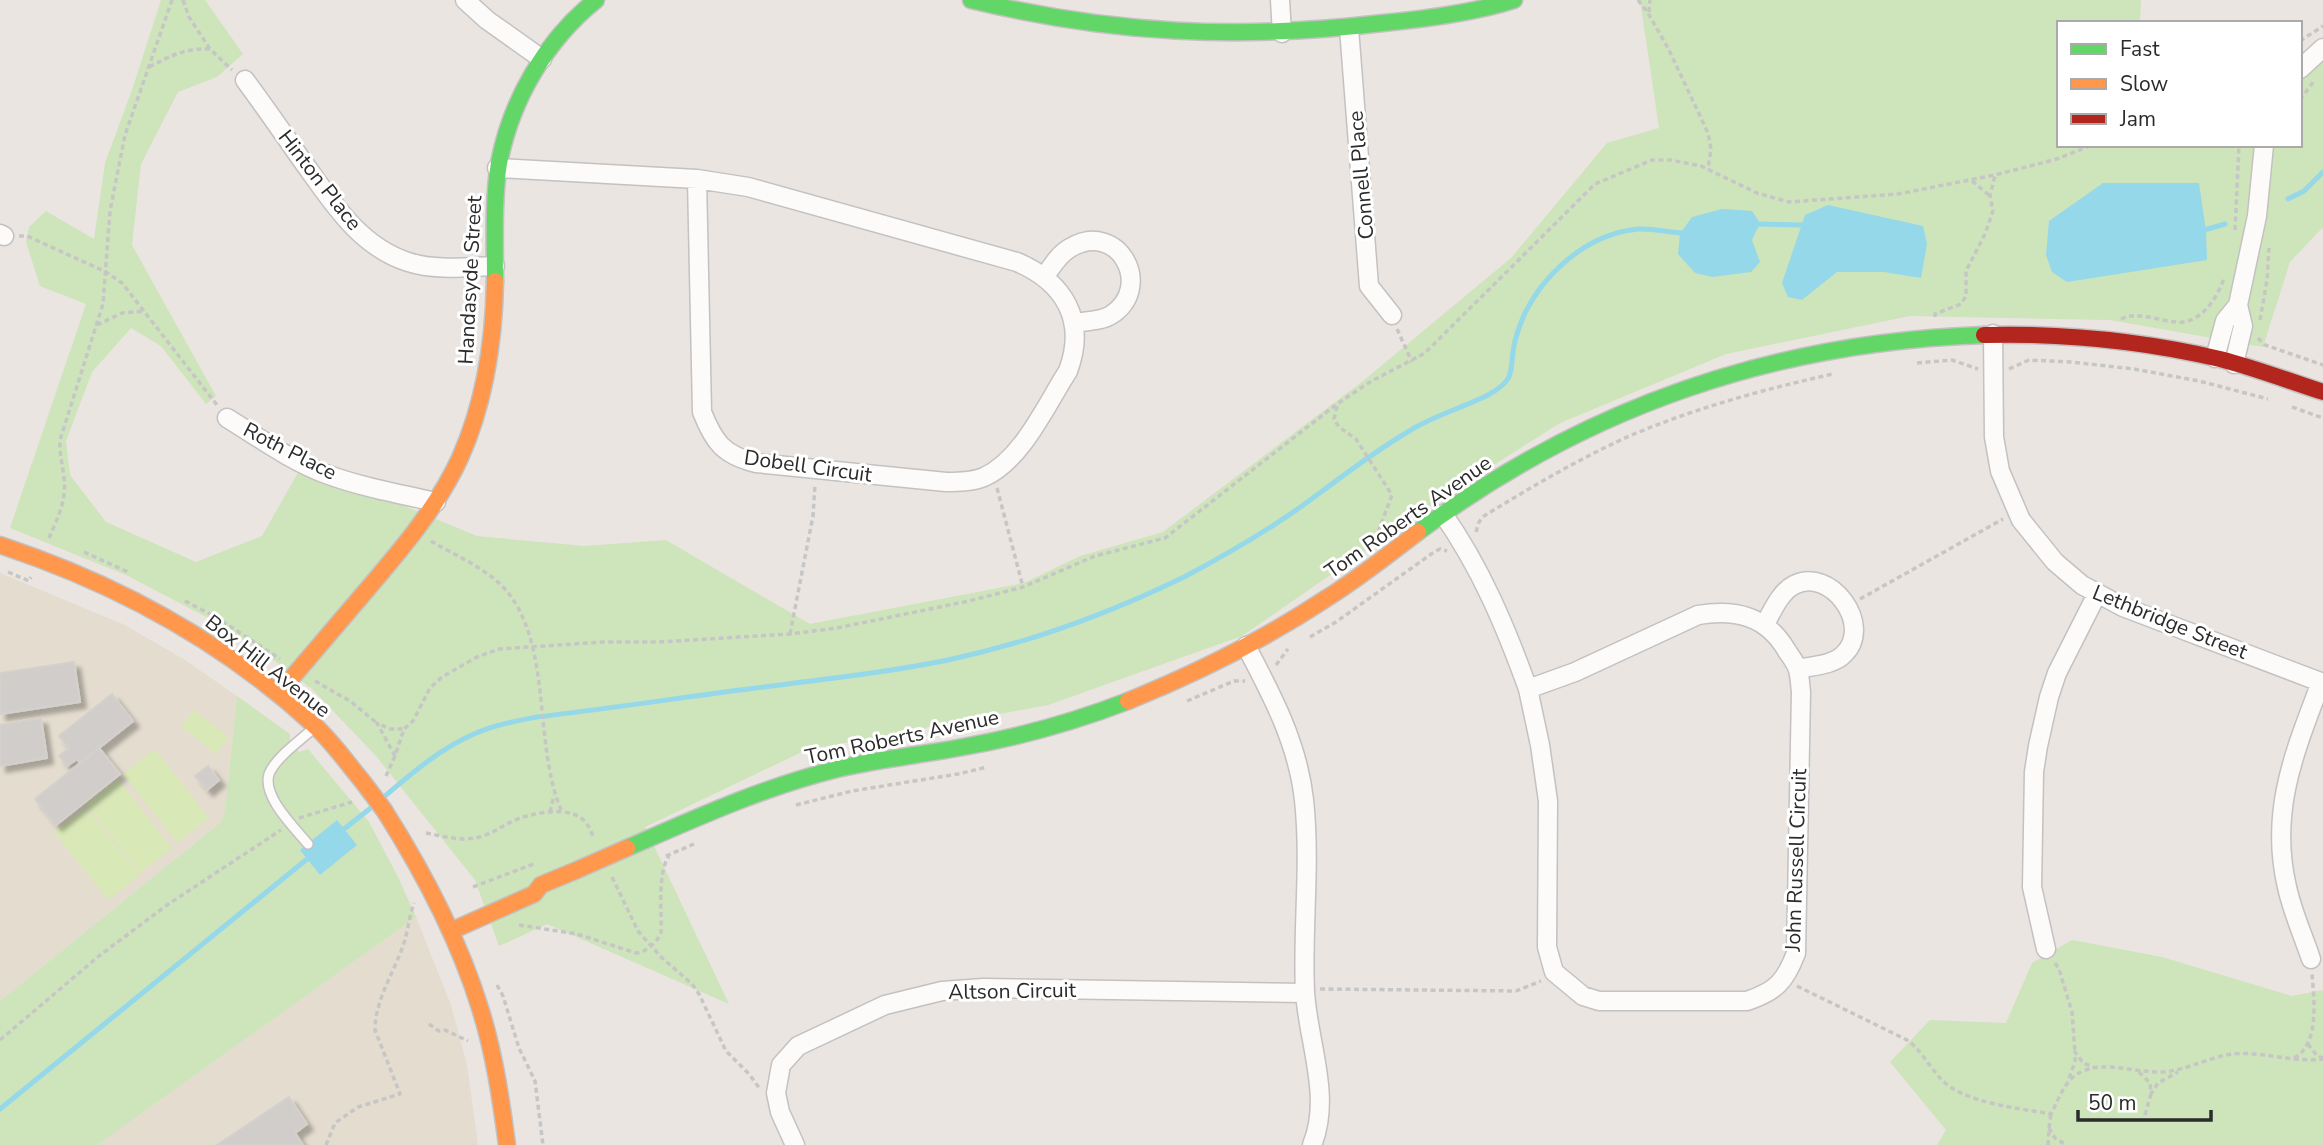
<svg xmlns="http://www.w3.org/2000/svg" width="2323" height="1145" font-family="'Nunito Sans',sans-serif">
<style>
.education{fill:#e4dccf}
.green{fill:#cee4ba}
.pitch{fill:#d9e8b7}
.water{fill:#95d8ea}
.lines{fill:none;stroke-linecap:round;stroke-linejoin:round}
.stream{stroke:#95d8ea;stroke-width:5}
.building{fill:#d0cdca;stroke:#d4d1cd;stroke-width:2;filter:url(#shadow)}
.lane-casing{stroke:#c3c1c1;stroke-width:12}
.street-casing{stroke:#c3c1c1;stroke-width:21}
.fast-casing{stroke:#c3c1c1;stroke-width:19}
.slow-casing{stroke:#c3c1c1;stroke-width:19}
.jam-casing{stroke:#c3c1c1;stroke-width:19}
.path{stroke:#c6c6c6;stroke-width:3.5;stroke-dasharray:5 3.5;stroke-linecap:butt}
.lane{stroke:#fcfbfa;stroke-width:9}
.street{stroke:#fcfbfa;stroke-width:18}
.fast{stroke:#63d668;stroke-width:16}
.slow{stroke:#ff974d;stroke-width:16}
.jam{stroke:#b3261e;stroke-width:16}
.slow-bridge-casing{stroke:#c3c1c1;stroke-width:19;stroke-linecap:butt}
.slow-bridge{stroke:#ff974d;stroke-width:16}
.labels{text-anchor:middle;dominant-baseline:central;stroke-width:6;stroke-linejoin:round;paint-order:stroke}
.street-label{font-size:21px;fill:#2b2b2b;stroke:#fff}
</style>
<defs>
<filter id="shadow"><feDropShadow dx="6" dy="6" stdDeviation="2" flood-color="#0004"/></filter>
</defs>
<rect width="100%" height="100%" fill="#eae5e0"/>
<!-- education -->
<path class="education" d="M0 573 125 625 185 660 237 696 225 812 220 823 0 1001Z
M416 917 451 1005 467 1065 478 1145H97Z"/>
<!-- green -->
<path class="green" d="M161 0H205L243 54 217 77 178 92 141 164 132 245 216 396 206 404 161 346 131 328 92 372 66 441 70 475 106 522 196 562 262 536 303 464 477 536 584 546 666 540 810 624 1024 583 1080 556 1163 532 1363 381 1511 258 1607 143 1659 128 1640 0H2141L2140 23H2059V145H2300V62L2323 51V227L2290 262 2263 347 2110 320 1910 316 1726 354 1560 423 1443 497 1242 636 1048 705 806 750 645 827 729 1004 547 924 499 946 475 880 376 756 312 689 272 659 214 621 126 575 10 528 86 304 40 286 26 242 29 227 46 211 94 239 105 163 132 90Z
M237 696 290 734V741L299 752 308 749 369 822 397 875 416 917 97 1145H0V1001L220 823 225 812Z
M2072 940 2162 957 2292 996 2323 990V1145H1937L1946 1130 1890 1062 1930 1020 2006 1023 2032 963Z"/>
<!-- pitch -->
<path class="pitch" d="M194 710 229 737 216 754 181 726Z
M155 749 209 818 177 843 123 774Z
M118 779 172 848 140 873 86 804Z
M86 807 140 875 108 900 54 832Z"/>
<!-- water -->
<path class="water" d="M2103 183H2199L2206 231 2207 260 2067 282 2052 272 2046 255 2049 221Z
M1828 205 1923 226 1927 244 1921 278 1884 272H1837L1802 300 1788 297 1782 283 1805 215Z
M1722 209 1752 211 1760 223 1752 240 1760 262 1751 272 1712 277 1695 273 1678 254 1680 234 1692 217Z
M337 820 357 845 320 875 300 850Z"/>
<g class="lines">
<!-- stream -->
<path class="stream" d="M2288 199 2304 191 2323 172
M1753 224 1806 225
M2201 231 2225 224
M385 796C412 773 441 748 474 734 494 725 516 721 537 717 605 709 672 699 740 690 809 681 879 674 948 660 1028 643 1110 613 1184 577 1224 556 1265 532 1302 506 1339 479 1376 450 1416 427 1439 414 1464 407 1488 395 1519 378 1508 370 1515 341 1529 285 1581 234 1639 229 1655 228 1670 233 1685 233
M339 833 372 807
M0 1109 312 855"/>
</g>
<!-- building -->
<path class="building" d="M74 662 80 702 0 714V673Z
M112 694 133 721 80 763 77 759 67 766 59 756 69 748 59 736Z
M41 718 47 758 0 766V725Z
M99 748 120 774 56 825 35 799Z
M208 766 219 780 207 790 195 776Z
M289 1097 307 1124 295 1133 303 1145H217Z"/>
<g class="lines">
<defs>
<path id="lane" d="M308 844C295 828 262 797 269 774 275 758 302 739 315 727"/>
<path id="street" d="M465 0 487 20 542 59
M1280 0 1282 33
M1349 28 1369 286 1392 315
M2300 69 2323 48
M245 80C264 106 283 133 301 159 331 200 358 246 408 262 436 271 466 267 495 266
M497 168 697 179 702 412C714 442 723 455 756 463L946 482C958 482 972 482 984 477 1022 460 1046 405 1068 371 1087 320 1064 282 1017 262L748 187 697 179
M0 234 4 236
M1045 276C1052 266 1059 254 1070 248 1118 219 1155 287 1111 315 1102 321 1085 321 1074 323
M1993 334 1994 437 2000 471 2021 520 2055 562 2082 585 2123 607 2323 683
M2215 358 2225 321 2238 305
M2234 364 2243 326 2238 305 2257 216 2264 145
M227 418C258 437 291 461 326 474 361 487 399 494 436 502
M1443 514C1481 568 1506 628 1528 689L1575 672 1698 615C1736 609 1767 616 1787 651 1791 657 1796 663 1798 670 1800 677 1800 685 1801 692L1796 953C1785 982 1776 991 1747 1001H1599L1583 996 1554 972 1547 947 1548 801 1540 745 1528 689
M1765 624C1772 612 1780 592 1794 585 1830 566 1874 625 1844 654 1834 665 1812 666 1798 669
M1246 646C1272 695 1298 744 1304 800 1311 864 1302 929 1305 992 1308 1042 1332 1097 1312 1145
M2046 949 2032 887 2034 772 2038 746 2049 697 2057 673 2097 594
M2311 959C2303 935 2292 911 2287 887 2269 811 2295 751 2321 682
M795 1145 780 1112 776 1093 781 1065 798 1046 885 1005 942 991 983 988 1305 993"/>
<path id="fast" d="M971 0C1111 34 1240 40 1383 23 1425 19 1474 13 1514 0
M495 281C495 242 493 201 499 163 511 100 546 40 596 0
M1418 532C1587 406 1774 342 1984 335
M627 848C696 818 764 787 837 769 878 759 921 755 963 747 1019 737 1074 722 1128 701"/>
<path id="slow" d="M0 545C115 583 224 642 314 725 332 741 347 763 363 782
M278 694C307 660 336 626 365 592 400 551 437 508 460 458 485 402 494 342 495 281
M1128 701C1197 673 1265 639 1327 598 1359 578 1388 555 1418 532
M384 810C424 873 458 937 480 1008 494 1052 501 1099 507 1145
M453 930 534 894 541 885 577 870"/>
<path id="jam" d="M1984 335C2063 333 2143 341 2220 359 2255 368 2289 381 2323 392"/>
</defs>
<!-- lane casing -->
<use href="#lane" class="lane-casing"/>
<!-- street casing -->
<use href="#street" class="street-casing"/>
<!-- fast casing -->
<use href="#fast" class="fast-casing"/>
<!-- slow casing -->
<use href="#slow" class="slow-casing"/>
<!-- jam casing -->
<use href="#jam" class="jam-casing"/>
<!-- path -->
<path class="path" d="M183 0 189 17 210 49
M1638 0 1648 13 1669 50 1708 133 1711 149 1708 169
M1649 12 1650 0
M2300 41 2323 26
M149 67C171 56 184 48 210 49L232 70
M2300 100 2314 81
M1972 181 1990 196
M2235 230 2239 145
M19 236H27L106 272 122 283 217 405
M1935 317V314L1961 304 1966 296V271L1985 234 1993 211 1990 196 1995 175
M2121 319C2131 314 2139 316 2149 317 2159 319 2173 323 2183 322 2204 319 2217 297 2224 279
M2260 320 2267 280 2269 248
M97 325 122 313 145 311
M1397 329 1412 362
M2258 338 2265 345 2323 365
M1917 363 1952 360 1978 369
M2009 369 2029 360 2071 362 2134 369 2199 381 2268 399
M1337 406 1334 419 1339 427 1356 439 1392 495 1377 535
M2292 407 2323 418
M997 488 1023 587
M1476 532 1479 522 1484 516C1533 486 1582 457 1634 434 1699 407 1765 389 1833 374
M49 538C57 520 67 499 64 479 63 465 59 454 60 440L103 304 110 211 125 135 172 0
M431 541C454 555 484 567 503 587 554 641 532 745 562 812
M84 552 128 572
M8 572 29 581 31 577
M1860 599 2003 519
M185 601 216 617 280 659
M790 634 813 516 815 485
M1310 637 1336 622 1434 552 1440 549 1447 551
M1276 665 1288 649
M315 681 350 701 377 723
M1187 701 1234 681H1245
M395 756 377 723 390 729H404
M386 776 395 756 404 729 413 721 430 688 442 677 477 657 499 649 603 642H659L790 634 837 628 969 601 1023 587 1095 556 1165 538 1337 404 1370 382 1425 353 1595 184 1652 160H1671L1701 166 1757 193 1789 202 1898 194 1995 175 2057 159 2092 145
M796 805 852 791 958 774 987 767
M550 812 554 795
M299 818 352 802
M426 833C442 836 459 841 475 838 492 835 504 824 520 818 539 812 574 805 587 824 590 828 592 834 594 839
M666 856 694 844
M612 877 638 931 661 957 692 984 699 994 726 1051 749 1074 760 1089
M473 887 536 863
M519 925 577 934 636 953C647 952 657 942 661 933 662 912 657 873 669 856
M2055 963 2059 969 2072 1012 2075 1052
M497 985 503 996 519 1048 535 1081 543 1145
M1797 986 1909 1041C1924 1054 1931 1070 1945 1083 1970 1104 2019 1108 2051 1114 2059 1099 2065 1079 2081 1072 2105 1060 2135 1073 2161 1072 2186 1071 2208 1057 2233 1054 2263 1051 2293 1063 2323 1059
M1320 989 1516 991 1541 981
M429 1024 439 1031 445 1030 468 1041
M0 1040 99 956 167 905 281 830
M2308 1044 2317 1056 2323 1058
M2294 1058C2320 1044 2314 999 2312 974
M2139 1072 2150 1083 2151 1094 2158 1083 2178 1072
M2069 1078 2075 1062V1052L2083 1063 2094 1067
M2145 1115 2151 1094
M2049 1128 2051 1114
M326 1145 335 1123 358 1107 400 1094 375 1030C375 1001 393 974 403 946 408 932 409 917 414 903
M2048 1145 2049 1128 2055 1138 2066 1145"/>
<!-- lane -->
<use href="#lane" class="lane"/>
<!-- street -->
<use href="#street" class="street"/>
<!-- fast -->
<use href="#fast" class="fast"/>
<!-- slow -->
<use href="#slow" class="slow"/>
<!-- jam -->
<use href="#jam" class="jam"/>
<defs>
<path id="slow-bridge" d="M363 782 384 810
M577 870 627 848"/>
</defs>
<!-- slow-bridge casing -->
<use href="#slow-bridge" class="slow-bridge-casing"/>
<!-- slow-bridge -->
<use href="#slow-bridge" class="slow-bridge"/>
</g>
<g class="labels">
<!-- street labels -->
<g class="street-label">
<text transform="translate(1361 175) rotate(-95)">Connell Place</text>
<text transform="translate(320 180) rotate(52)">Hinton Place</text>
<text transform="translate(470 280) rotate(-87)">Handasyde Street</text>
<text transform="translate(290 451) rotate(27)">Roth Place</text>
<text transform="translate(808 466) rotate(8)">Dobell Circuit</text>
<text transform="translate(1408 517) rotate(-35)">Tom Roberts Avenue</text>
<text transform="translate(2170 622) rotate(22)">Lethbridge Street</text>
<text transform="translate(268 666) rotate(38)">Box Hill Avenue</text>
<text transform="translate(902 737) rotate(-12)">Tom Roberts Avenue</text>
<text transform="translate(1796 860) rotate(-88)">John Russell Circuit</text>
<text transform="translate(1012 991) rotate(-1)">Altson Circuit</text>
</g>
</g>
<!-- legend -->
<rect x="2057" y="21" width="245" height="126" fill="#ffffff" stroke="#aaaaaa" stroke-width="2"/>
<rect x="2071" y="44" width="35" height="10" fill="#63d668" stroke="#aaaaaa" stroke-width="2"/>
<text x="2120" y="56" font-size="21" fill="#2b2b2b">Fast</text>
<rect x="2071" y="79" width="35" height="10" fill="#ff974d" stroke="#aaaaaa" stroke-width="2"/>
<text x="2120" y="91" font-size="21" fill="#2b2b2b">Slow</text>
<rect x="2071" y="114" width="35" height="10" fill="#b3261e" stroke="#aaaaaa" stroke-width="2"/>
<text x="2120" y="126" font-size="21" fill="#2b2b2b">Jam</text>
<!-- scale -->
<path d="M2078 1110v10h133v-10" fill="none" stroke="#2b2b2b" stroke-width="3.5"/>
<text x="2088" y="1110" font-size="21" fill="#2b2b2b" stroke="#ffffff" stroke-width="5" paint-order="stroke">50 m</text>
</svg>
